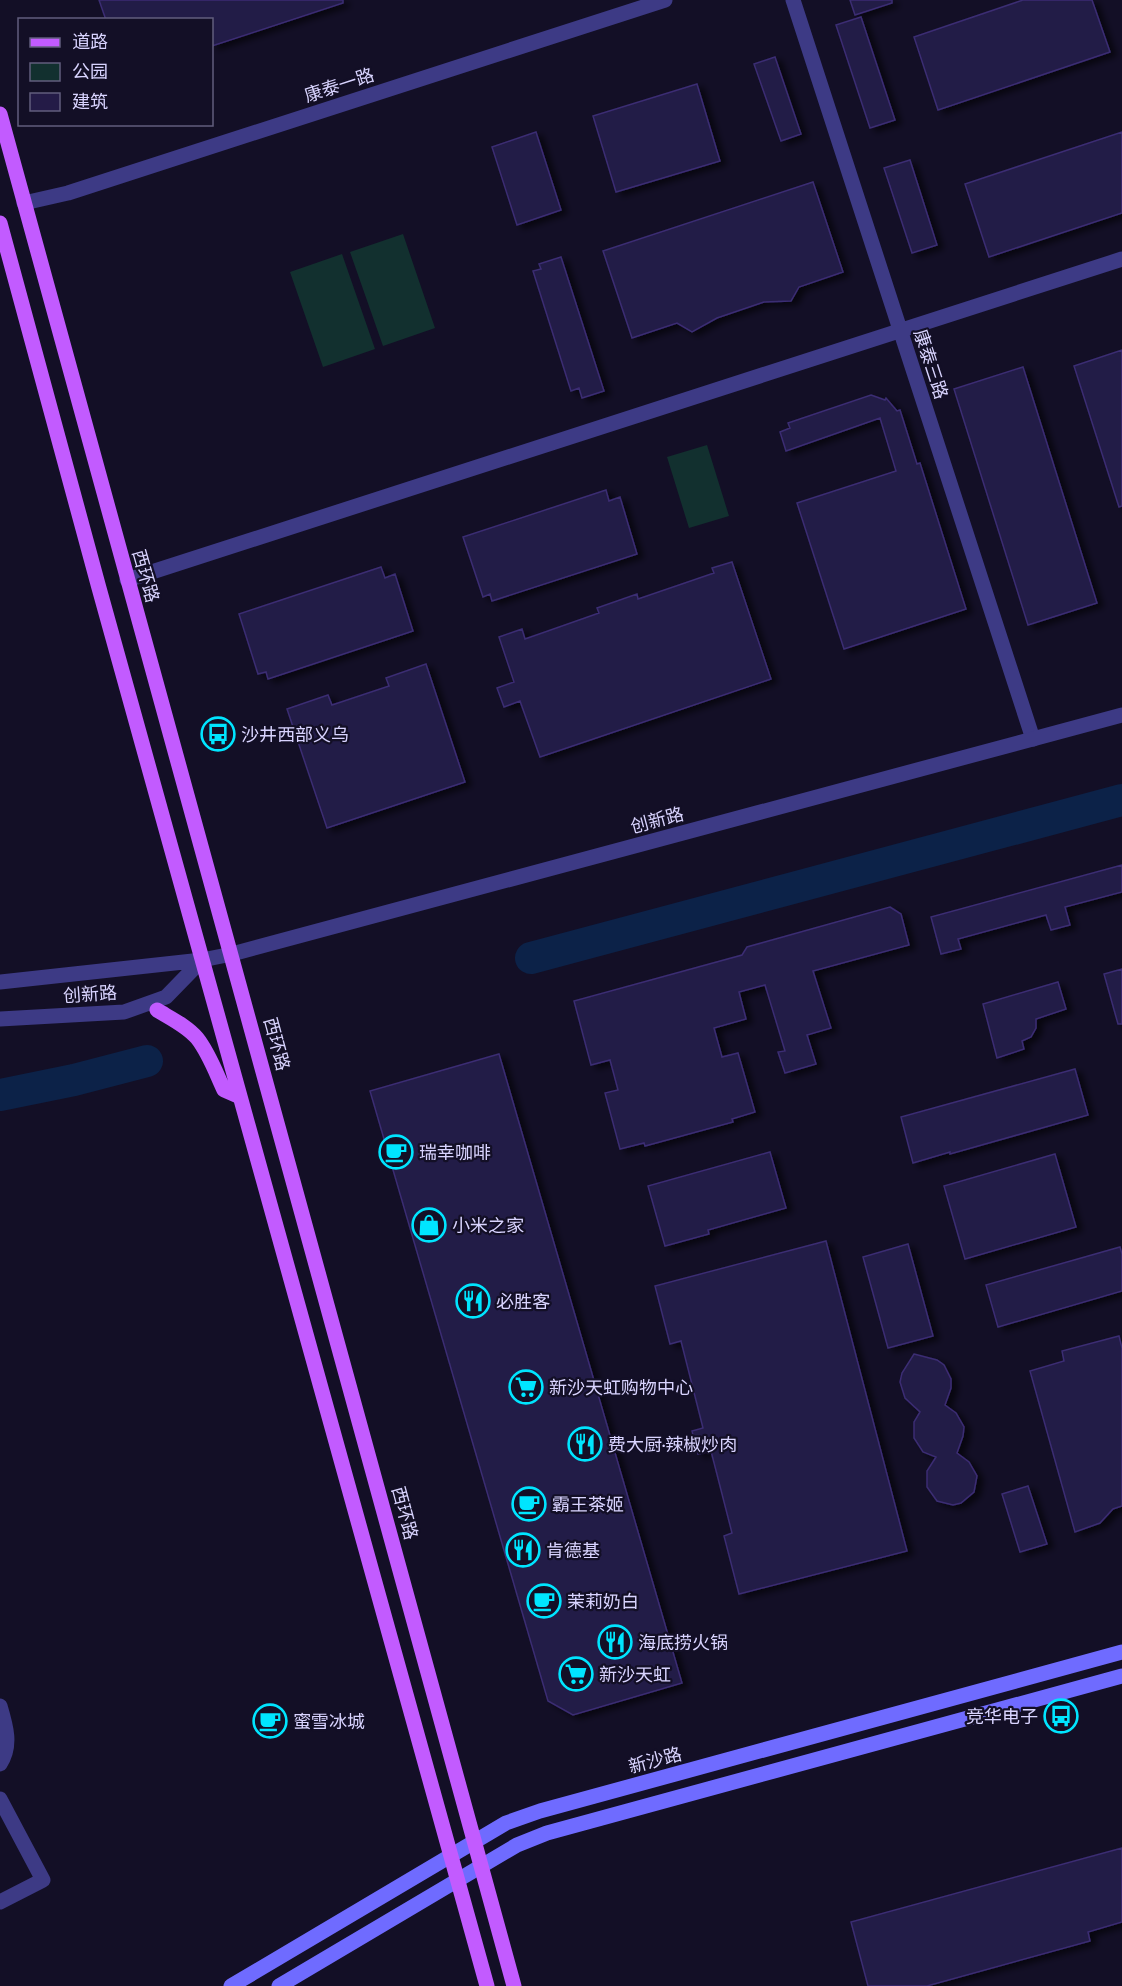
<svg xmlns="http://www.w3.org/2000/svg" width="1122" height="1986" font-family="'Space Grotesk','Noto Sans SC',sans-serif">
<style>
.green{fill:#12302f}
.lines{fill:none;stroke-linecap:round;stroke-linejoin:round}
.river{stroke:#0c2248;stroke-width:32}
.building{fill:#241b47;stroke:#3b2d73;stroke-width:1.5;filter:url(#shadow)}
.minor{stroke:#3d3a85;stroke-width:15}
.tertiary{stroke:#3d3a85;stroke-width:15}
.secondary{stroke:#6f6bff;stroke-width:15}
.primary{stroke:#c25bff;stroke-width:15}
.labels{text-anchor:middle;dominant-baseline:central;stroke-width:4.5;stroke-linejoin:round;paint-order:stroke}
.street-label{font-size:18px;fill:#d9d4ff;stroke:#130f26}
.poi-label{font-size:18px;fill:#d9d4ff;stroke:#130f26;text-anchor:start}
</style>
<defs>
<filter id="shadow"><feDropShadow dx="6" dy="3.5" stdDeviation="3" flood-color="#0009"/></filter>
</defs>
<rect width="100%" height="100%" fill="#130f26"/>
<!-- green -->
<path class="green" d="M403 234 435 328 383 346 350 252Z
M342 254 375 349 323 367 290 272Z
M707 445 729 516 689 528 667 457Z"/>
<g class="lines">
<!-- river -->
<path class="river" d="M531 958 1122 800
M0 1095 74 1080 147 1061"/>
</g>
<!-- building -->
<path class="building" d="M99 0H343V3L212 46V20H106Z
M850 0H892V3L855 15Z
M1023 0H1092L1110 52 938 110 914 37Z
M861 17 895 120 870 128 836 25Z
M775 57 801 134 781 141 754 64Z
M697 84 720 161 616 192 593 116Z
M536 132 561 210 517 225 492 147Z
M1122 132V213L989 257 965 184Z
M910 160 937 245 912 253 884 168Z
M813 182 843 272 799 287 791 301 764 302 717 318 692 332 677 323 632 338 603 251Z
M561 257 604 391 582 398 579 388 571 391 533 271 541 269 539 264Z
M1122 350V506L1119 507 1074 366Z
M1023 367 1097 603 1028 625 954 389Z
M871 395 885 400 886 398 897 411 900 410 917 464 920 463 966 609 844 649 797 503 896 471 880 418 786 451 780 432 790 428 788 423Z
M606 490 609 501 620 497 637 554 492 601 490 594 483 597 463 537Z
M732 562 771 679 540 757 520 701 504 707 497 688 514 682 499 637 522 629 525 639 599 613 597 608 637 594 638 599 714 573 712 568Z
M381 567 385 578 395 574 413 631 268 679 266 672 258 674 239 614Z
M426 664 465 782 327 828 287 709 328 695 332 705 389 686 386 678Z
M1122 865V892L1065 907 1070 925 1051 930 1046 915 958 939 961 949 941 954 931 917Z
M890 907 901 914 909 945 813 971 831 1028 807 1035 816 1064 785 1073 778 1052 785 1051 765 985 739 992 746 1019 714 1028 722 1057 738 1053 755 1112 732 1119 733 1122 645 1146 644 1143 620 1149 605 1093 618 1090 610 1060 591 1065 574 1001 742 955 747 947Z
M1122 969V1024H1118L1104 974Z
M1058 982 1066 1009 1036 1019V1028L1031 1037 1022 1041 1024 1049 997 1058 983 1004Z
M499 1054 682 1683 573 1715 548 1701 370 1091Z
M1075 1069 1088 1115 950 1154V1152L913 1163 901 1117Z
M770 1152 786 1208 708 1230 709 1234 665 1246 648 1186Z
M1055 1154 1076 1227 965 1259 944 1186Z
M826 1241 907 1551 739 1594 724 1536 732 1533 711 1451 698 1454 692 1431 703 1428 681 1341 670 1344 655 1286Z
M908 1244 933 1336 888 1348 863 1257Z
M1120 1247 1122 1254V1291L998 1327 986 1285Z
M1119 1336 1122 1348V1506L1113 1509 1100 1523 1075 1532 1030 1371 1064 1361 1062 1351Z
M914 1354 937 1360 944 1365 951 1379V1388L945 1405 956 1413 964 1427 963 1436 957 1453 969 1462 977 1476 974 1492 961 1503 953 1505 937 1501 927 1487V1471L936 1457 923 1452 914 1438V1422L920 1412 905 1398 900 1382 902 1373Z
M1028 1486 1047 1544 1020 1552 1002 1494Z
M1122 1848V1922L1088 1932 1090 1941 927 1986H868L851 1922Z"/>
<g class="lines">
<!-- minor -->
<path class="minor" d="M793 0 1033 739
M24 203 68 193 665 0
M127 580 1122 259
M0 1706C6 1726 12 1746 0 1764
M0 1799 43 1880 0 1902"/>
<!-- tertiary -->
<path class="tertiary" d="M0 982 202 960 232 954 1122 715
M0 1019 124 1012 166 997 202 960"/>
<!-- secondary -->
<path class="secondary" d="M231 1986 506 1823 540 1811 1122 1652
M279 1986 517 1845 547 1833 1122 1676"/>
<!-- primary -->
<path class="primary" d="M0 114 514 1986
M0 223 99 588 487 1986
M157 1010C170 1018 187 1026 197 1038 209 1053 216 1073 224 1090L240 1097"/>
</g>
<!-- icons -->
<defs>
<symbol id="bus-ring" viewBox="-11 -11 22 22"><circle r="9.5" fill="#130f26" stroke="#00e5ff" stroke-width="1.5"/><path d="M-5-6H5V4H4V6H2V4H-2V6H-4V4H-5ZM-3.5-4V0h7V-4ZM-3.5 1.2v1.5H-2V1.2ZM2 1.2v1.5H3.5V1.2Z" fill="#00e5ff"/></symbol>
<symbol id="cafe-ring" viewBox="-11 -11 22 22"><circle r="9.5" fill="#130f26" stroke="#00e5ff" stroke-width="1.5"/><path d="M-5.5-4.5H6V0H3Q3 3.5 0 3.5H-2.5Q-5.5 3.5-5.5 0ZM3-3.2v2h1.7v-2ZM-6 4.5H4V6H-6Z" fill="#00e5ff"/></symbol>
<symbol id="shop-ring" viewBox="-11 -11 22 22"><circle r="9.5" fill="#130f26" stroke="#00e5ff" stroke-width="1.5"/><path d="M-5-2.5h2.3a2.7 3.5 0 0 1 5.4 0H5L5.5 6h-11ZM-1.5-2.5h3a1.5 2.3 0 0 0-3 0Z" fill="#00e5ff"/></symbol>
<symbol id="restaurant-ring" viewBox="-11 -11 22 22"><circle r="9.5" fill="#130f26" stroke="#00e5ff" stroke-width="1.5"/><path d="M-5-6h1v4h1v-4h1v4h1v-4h1v5L-1.5 .5V6h-2V.5L-5-1ZM5-6V6H3V1.5H1.5Q1.5-4 5-6Z" fill="#00e5ff"/></symbol>
<symbol id="supermarket-ring" viewBox="-11 -11 22 22"><circle r="9.5" fill="#130f26" stroke="#00e5ff" stroke-width="1.5"/><path d="M-6-5.5h2.5l.6 2H6L4.5 2H-2.5L-4.4-4H-6ZM-1.5 3.2a1.3 1.3 0 1 0 .1 0ZM3 3.2a1.3 1.3 0 1 0 .1 0Z" fill="#00e5ff"/></symbol>
</defs>
<g fill-rule="evenodd">
<use href="#bus-ring" x="199" y="715" width="38" height="38"/>
<use href="#cafe-ring" x="377" y="1133" width="38" height="38"/>
<use href="#shop-ring" x="410" y="1206" width="38" height="38"/>
<use href="#restaurant-ring" x="454" y="1282" width="38" height="38"/>
<use href="#supermarket-ring" x="507" y="1368" width="38" height="38"/>
<use href="#restaurant-ring" x="566" y="1425" width="38" height="38"/>
<use href="#cafe-ring" x="510" y="1485" width="38" height="38"/>
<use href="#restaurant-ring" x="504" y="1531" width="38" height="38"/>
<use href="#cafe-ring" x="525" y="1582" width="38" height="38"/>
<use href="#restaurant-ring" x="596" y="1623" width="38" height="38"/>
<use href="#supermarket-ring" x="557" y="1655" width="38" height="38"/>
<use href="#bus-ring" x="1042" y="1697" width="38" height="38"/>
<use href="#cafe-ring" x="251" y="1702" width="38" height="38"/>
</g>
<g class="labels">
<!-- street labels -->
<g class="street-label">
<text transform="translate(339 85) rotate(-18)">康泰一路</text>
<text transform="translate(931 364) rotate(72)">康泰三路</text>
<text transform="translate(146 576) rotate(74)">西环路</text>
<text transform="translate(657 820) rotate(-15)">创新路</text>
<text transform="translate(90 994) rotate(-4)">创新路</text>
<text transform="translate(277 1044) rotate(75)">西环路</text>
<text transform="translate(405 1513) rotate(75)">西环路</text>
<text transform="translate(655 1760) rotate(-15)">新沙路</text>
</g>
<!-- poi labels -->
<g class="poi-label">
<text x="241" y="734">沙井西部义乌</text>
<text x="419" y="1152">瑞幸咖啡</text>
<text x="452" y="1225">小米之家</text>
<text x="496" y="1301">必胜客</text>
<text x="549" y="1387">新沙天虹购物中心</text>
<text x="608" y="1444">费大厨·辣椒炒肉</text>
<text x="552" y="1504">霸王茶姬</text>
<text x="546" y="1550">肯德基</text>
<text x="567" y="1601">茉莉奶白</text>
<text x="638" y="1642">海底捞火锅</text>
<text x="599" y="1674">新沙天虹</text>
<text x="1038" y="1716" text-anchor="end">竞华电子</text>
<text x="293" y="1721">蜜雪冰城</text>
</g>
</g>
<!-- legend -->
<rect x="18" y="18" width="195" height="108" fill="#130f26" stroke="#625e7d" stroke-width="1.5"/>
<rect x="30" y="38" width="30" height="9" fill="#c25bff" stroke="#625e7d" stroke-width="1.5"/>
<text x="72" y="48" font-size="18" fill="#d9d4ff">道路</text>
<rect x="30" y="63" width="30" height="18" fill="#12302f" stroke="#625e7d" stroke-width="1.5"/>
<text x="72" y="78" font-size="18" fill="#d9d4ff">公园</text>
<rect x="30" y="93" width="30" height="18" fill="#241b47" stroke="#625e7d" stroke-width="1.5"/>
<text x="72" y="108" font-size="18" fill="#d9d4ff">建筑</text>
</svg>
